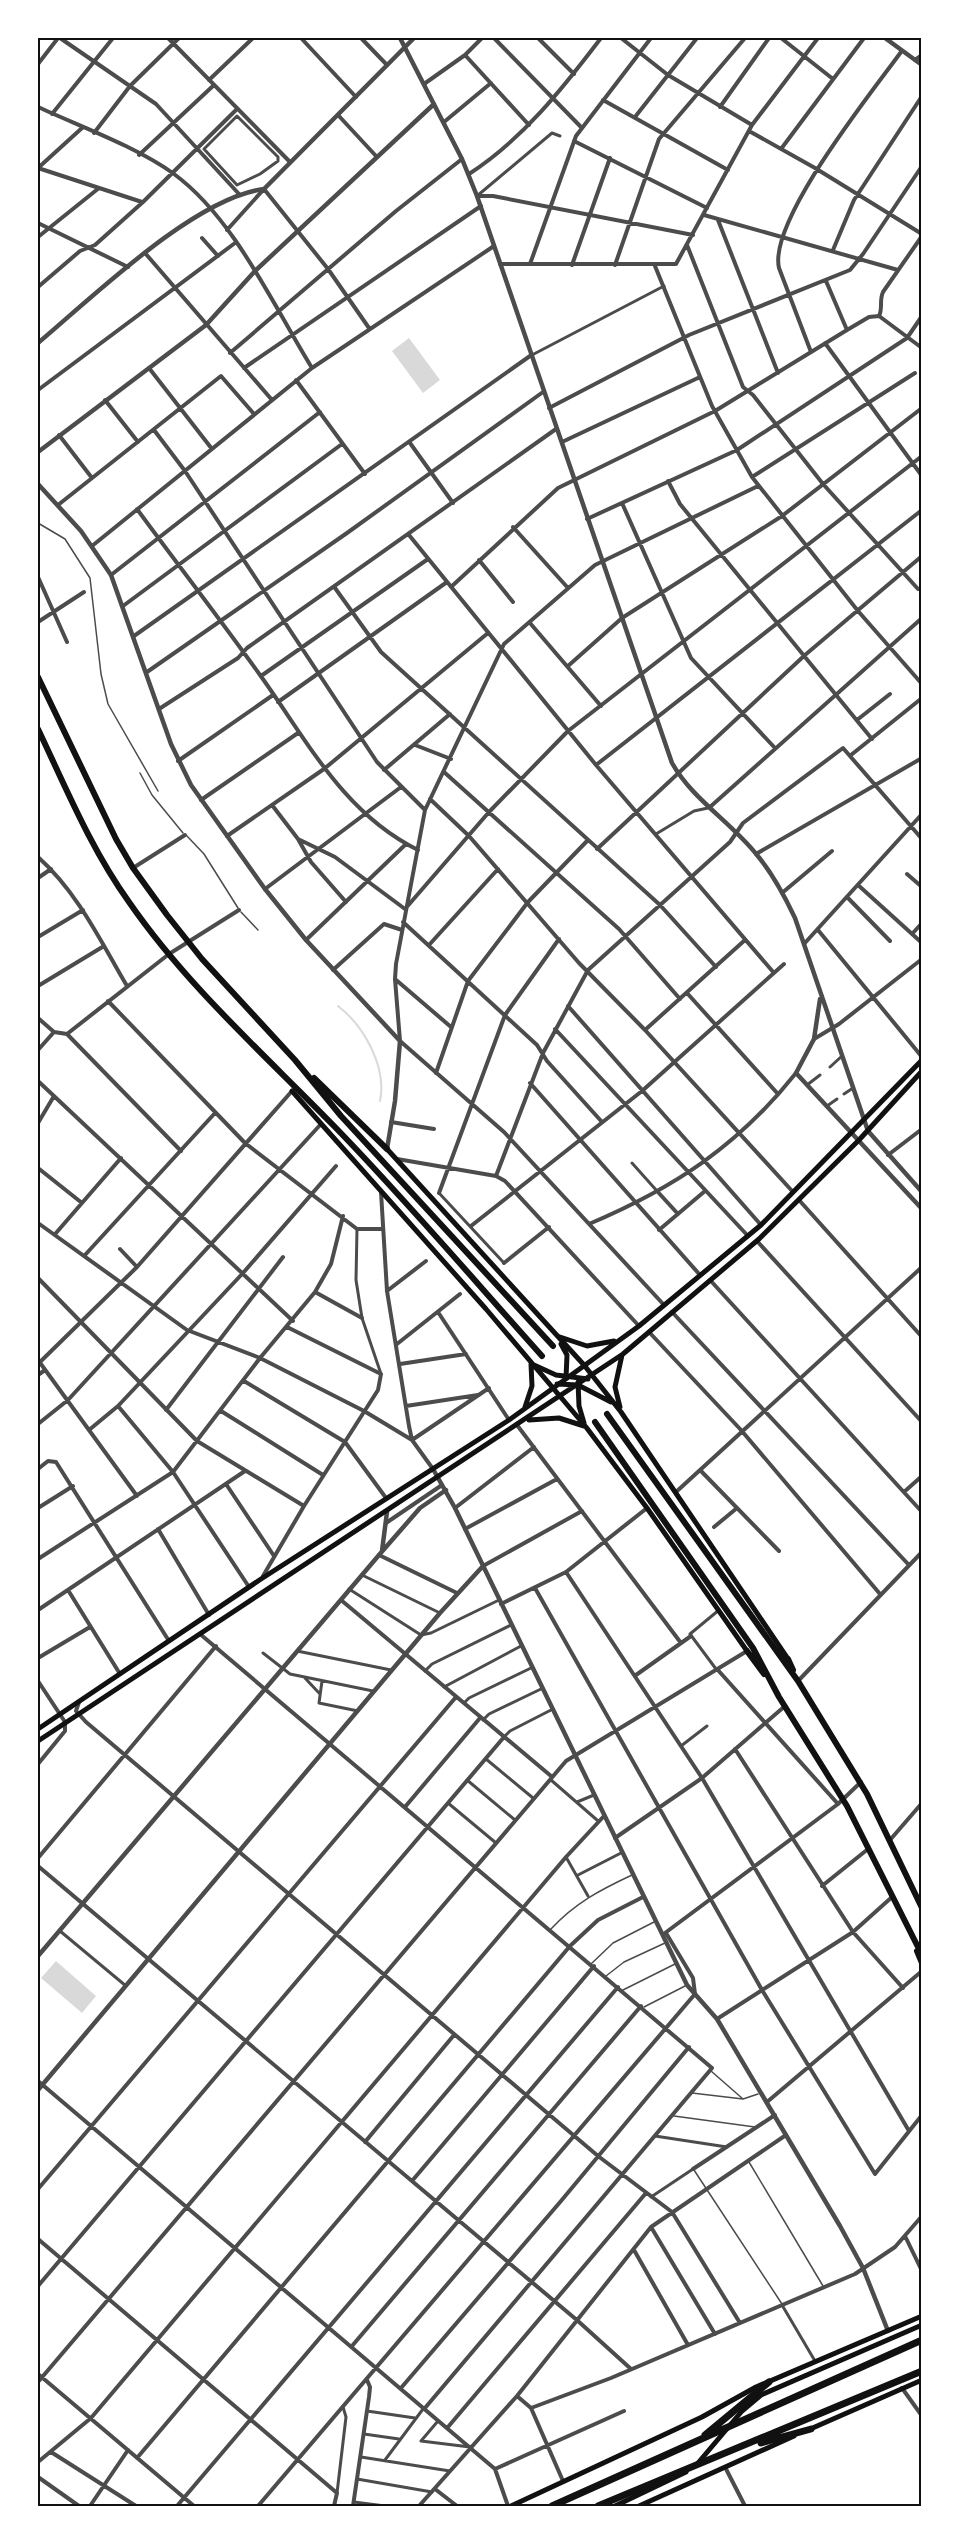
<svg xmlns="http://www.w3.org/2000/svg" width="959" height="2544" font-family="'Source Sans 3',sans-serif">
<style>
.water{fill:#d9d9d9}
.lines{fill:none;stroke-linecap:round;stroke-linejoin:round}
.stream{stroke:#d9d9d9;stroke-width:2}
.service{stroke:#4c4c4c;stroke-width:1.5}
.pedestrian{stroke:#4c4c4c;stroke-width:3}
.minor{stroke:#4c4c4c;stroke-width:4}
.tertiary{stroke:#4c4c4c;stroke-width:4.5}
.secondary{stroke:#111;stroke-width:5}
.trunk{stroke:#111;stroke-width:6}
.motorway{stroke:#111;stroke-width:7}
.neatline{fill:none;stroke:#111;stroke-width:2}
</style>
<rect width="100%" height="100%" fill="#fff"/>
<!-- water -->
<path class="water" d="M409 338 440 380 423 393 392 351Z
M56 1961 96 1996 82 2013 41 1978Z"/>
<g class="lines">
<!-- stream -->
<path class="stream" d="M338 1006C364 1026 387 1067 380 1101"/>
<!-- service -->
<path class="service" d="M38 523 65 539 90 578 101 674 108 704 158 791
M140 773 152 795 183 833
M187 836 204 854 238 908
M241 912 258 930
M551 1929C575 1903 600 1890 632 1875
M591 1964 613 1943 654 1922
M606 1976 624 1962 665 1943
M623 1990 675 1964
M644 2007 685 1986
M711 2071 743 2099
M692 2093 743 2099 758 2094
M674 2116 755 2127
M749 2162 823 2286
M694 2170 782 2304"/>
<!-- pedestrian -->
<path class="pedestrian" d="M237 116 278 157V161L260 174 237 185 204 149Z
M477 196 552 133 560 136
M532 355 664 286
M656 834 694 811 708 808
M830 1067 842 1056
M807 1085 820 1075
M844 1094 853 1088
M827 1106 837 1099
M632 1163 657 1191
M439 1193 504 1263
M357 1229 356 1280 362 1318 381 1374
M362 1575 440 1613
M349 1589 421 1635 431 1633 499 1600
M297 1651 391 1670
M263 1653 290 1674 373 1691
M716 1669 690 1634 719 1610
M425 1671 432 1664 511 1625
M304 1677 320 1694
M322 1681 319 1703 358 1711
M444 1687 521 1646
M464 1703 469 1698 531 1668
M483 1720 489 1714 541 1689
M504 1737 510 1731 551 1710
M681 1746 707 1726
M486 1759 533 1798
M467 1780 515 1820
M551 1780 597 1820
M577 1802 594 1795
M448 1803 496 1843
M566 1857 588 1896
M578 1875 621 1853
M60 1931 126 1986
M655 2136 727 2147
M651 2197 693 2169
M782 2305 815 2361
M367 2411 415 2418
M438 2421 421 2441 470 2447
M364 2434 399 2439
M361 2457 450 2471
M385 2460 423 2409
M357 2479 432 2492
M337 2493 346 2417 343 2407
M354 2502 385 2506"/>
<!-- minor -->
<path class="minor" d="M60 38 156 104 239 194
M168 38 290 162
M301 38 356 97
M361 38 387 65
M494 38 581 127
M538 38 574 74
M621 38 668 75 752 125
M781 38 833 79
M465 55 529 125
M915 60 922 55
M38 64 58 38
M209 80 253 38
M424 84 465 55 482 38
M603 100 728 170
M38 107C79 126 137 147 174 174 234 218 273 305 312 368
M720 107 769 38
M52 114 113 38
M338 115 376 156
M635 117 697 38
M444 122 491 83
M749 131 815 168 922 234
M94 133 130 86 179 38
M574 141 707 208
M781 149 864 38
M139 155 214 85
M38 168 142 202
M38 168 82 128
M469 174C523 139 563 88 601 38
M477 196H493L693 235
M704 215 898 270
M718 220 778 373
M38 223 128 267
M227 230 264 189 328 269 369 328
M38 237 99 188
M202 238 218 256
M687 245 743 387 753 395 823 484 918 589
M833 250 854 200 922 96
M145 253 272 400
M500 264H676L752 125 818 38
M530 264 576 136 651 38
M572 265 610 158
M615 265 659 139 745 38
M655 266 712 406 752 477 858 611 922 684
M826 281 847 330
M38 287 80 251 95 245 143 202 237 109
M879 316C883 308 879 301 883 292L922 236
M879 316 922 348
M825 343 922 476
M811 352 779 268C768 221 872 92 901 52
M230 353 396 211 462 159
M149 368 212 449
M244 368 481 206
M296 380 365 474
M38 390 235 243
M105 400 138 442
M549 408 689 335 850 270 863 254 922 166
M154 430 185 471 377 762 425 810
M59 435 92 478
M562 442 700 377
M410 443 453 503
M752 477 915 373
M668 481 680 504 872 739
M622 503 691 658 775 748
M58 505 221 376 254 414
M137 509C178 565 220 619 260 675 307 740 343 813 418 850
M587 519 737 450 907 338 922 316
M513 527 568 588
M409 535 596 765 774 973
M92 546 312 368 494 246
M479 560 513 602
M111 575 320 412
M38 577 67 642
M451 587 558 488 715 411 847 330 869 317 879 316
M335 588 381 652 660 905 716 967
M123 606 342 444
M38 622 84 592
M530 623 601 706
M134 636 530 356
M568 666 622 618 782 516 922 408
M147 672 347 533 543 392
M261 676 428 559
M278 702 447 582
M159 709 238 658 247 648 556 429
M857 720 890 694
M415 745 451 759
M851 755 922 698
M178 761 273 695
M596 765 922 510
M384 770 450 714
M444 772 619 929 680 999
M430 799 469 836 579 963 645 1030 793 1192
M201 800 298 733
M272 805 298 839 311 862 346 902
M710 807 922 618
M227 836 324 769 488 633
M298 839 335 857 405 909 489 812 568 731 922 456
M597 849 805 655 922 556
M756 854 922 758
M38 857C78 893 100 940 127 986
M133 868 185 835
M907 874 922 887
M38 878 51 869
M858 885 922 943
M265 889 401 787
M782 893 832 851
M847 897 890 941
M403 922 537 1045 547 1061 602 1122
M818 930 922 1057
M912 934 922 923
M38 937 83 910
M306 940 406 844
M804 944 922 814
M429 945 498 869
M333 970 384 924 402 930
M395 979 451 1027
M38 986 104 946
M687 993 778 1094
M108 1001 245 1143 357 1229H383
M568 1006 761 1225
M38 1018 54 1032 67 1034 169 954 239 910
M555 1029 748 1236
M645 1030 745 940
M67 1034 181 1151
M814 1039 839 1024 922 959
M38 1050 54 1032
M436 1073 468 981 528 902 588 840
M38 1081 293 1321
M530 1083 700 1275
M391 1122 434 1129
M38 1123 54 1096
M888 1155 922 1129
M397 1159 496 1176 505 1181 639 1326
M38 1168 82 1203
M496 1176 543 1053 588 970 730 842 743 823 843 748 922 839
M657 1191 678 1214
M381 1192 387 1291 409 1426 412 1440 433 1469
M439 1193 505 1015 559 939
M799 1200 922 1337
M38 1223 187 1330 260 1358 364 1411 412 1440
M589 1224C674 1188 738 1146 796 1073
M471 1226 642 1091 784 964
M659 1230 705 1191
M56 1233 121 1158
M757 1241 922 1422
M120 1249 137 1267
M85 1255 215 1113
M504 1263 549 1227
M38 1278 197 1441 304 1506
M710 1280 922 1512
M387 1291 426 1261
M315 1292 362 1318
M664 1305 504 1132 400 1041 395 979 396 964 425 810 504 644 595 565 758 486
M438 1312 509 1420
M672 1312 908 1564
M649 1332 741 1430 880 1594
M397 1344 460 1294
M38 1360 137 1496
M40 1362 137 1267 292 1091
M400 1364 466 1354
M38 1375 45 1370
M244 1381 345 1442 386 1498
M118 1406 173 1472 249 1587
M406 1406 478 1395
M166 1410 283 1257
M221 1411 323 1475
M38 1424 68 1400 321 1124
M517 1425 681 1643
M89 1430 118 1406 243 1273 336 1166
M412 1440 489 1388
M38 1469 48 1461 56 1462 169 1641
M700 1470 779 1551
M226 1484 274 1556
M676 1492 922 1267
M904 1492 922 1476
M38 1508 73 1486
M455 1508 534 1447
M386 1523 442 1485
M714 1527 737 1508
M158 1529 209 1615
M465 1529 557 1479
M379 1555 457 1593
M38 1559 173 1472 260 1358 315 1292 331 1264 343 1216
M483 1566 582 1511
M566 1572 702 1778 909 2131
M263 1576 304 1506 378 1390 381 1374 287 1327
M535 1588 762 1990 875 2174 922 2115
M68 1590 120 1674
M341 1600 551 1776
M501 1604 566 1572 647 1508
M38 1610 245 1471
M200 1634 712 2068 425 2408
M38 1658 90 1627
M717 1669 838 1804
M636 1675 691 1636
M38 1681 65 1722V1731L38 1764
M798 1681 922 1552
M79 1702 76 1711 86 1722 598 2156 672 2212 740 2323
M735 1749 853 1932 903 1988
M405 1807 480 1718
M615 1838 702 1778 785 1706
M890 1840 922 1803
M38 1858 216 1646
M38 1866 578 2321 631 2369
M822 1886 868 1849
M665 1933 838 1804 861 1782
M717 2019 853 1932 892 1897
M38 2081 495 2469 508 2506
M767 2102 922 1971
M365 2142 454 2035
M693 2169 775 2115
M412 2181 594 1966
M38 2189 456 1697
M651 2227 715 2334
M905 2236 922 2271
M38 2239 337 2493 334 2506
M634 2250 688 2345
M38 2286 504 1737
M352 2346 641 2006
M38 2374 194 2506
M38 2382 566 1761 747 1651
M401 2388 561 2201 689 2047
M902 2388 922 2416
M517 2396 531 2408 563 2481
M531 2408 611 2378 855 2274 895 2247 922 2216
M448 2427 646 2193
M51 2452 136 2506
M137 2458 570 1946 598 1920 643 1897
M38 2462 91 2418 566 1857 604 1816
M725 2467 745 2506
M495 2469 624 2411
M38 2477 79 2506
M435 2489 457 2506
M90 2506 128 2450
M177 2506 618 1987
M258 2506 695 1994 693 1978 666 1933
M353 2506 369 2397 370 2387 367 2380
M419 2506 517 2396 651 2227 786 2135"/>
<!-- tertiary -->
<path class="tertiary" d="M400 38 462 159 477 196 672 763C692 799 731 822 757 855 772 873 785 897 795 918L868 1131 922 1192
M885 38 922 65
M38 343C93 297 194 198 264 189L414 38
M38 452 206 325 255 271 434 104
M38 484 81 531 111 575 171 744 191 785 265 889 306 940 400 1041 395 1101 387 1149
M820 999 814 1039 796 1073 922 1209
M433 1469 455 1508 687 1985 717 2019 840 2226 863 2268 888 2331
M382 1551 387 1512
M38 1956 379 1555 420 1508 446 1490
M38 2090 440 1613 483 1566"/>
<!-- secondary -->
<path class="secondary" d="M292 1091 486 1309 586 1427 647 1508 747 1651
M387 1149 584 1365 621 1412 788 1659
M560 1337 587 1346 614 1341
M561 1344 567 1355 566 1378
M534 1365 556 1375 588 1379
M578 1382 579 1406 584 1423
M557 1384 578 1385 611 1402
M525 1407 532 1386 531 1364
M620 1407 615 1387 622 1355
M529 1420 559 1418 584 1426
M38 1729 261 1579 509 1420 639 1326 761 1225 922 1060
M38 1741 623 1354 759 1239 859 1140 922 1071
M808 2430 922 2380
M698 2463 742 2411 761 2395 922 2325
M511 2506 702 2417 756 2387 922 2316
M615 2506 686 2472
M639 2506 794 2436"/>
<!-- trunk -->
<path class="trunk" d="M38 677 116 839 133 868 167 915 202 959 295 1060 341 1116 553 1346
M38 729C66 788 91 849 129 902 187 986 264 1054 334 1126 406 1200 473 1279 542 1356
M314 1078 387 1149
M607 1414 798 1681 867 1794 922 1908
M595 1422 753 1648 779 1697 847 1806 922 1955
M747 1651 764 1674
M788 1659 793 1670
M917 1951 922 1963"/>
<!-- motorway -->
<path class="motorway" d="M705 2435 769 2382
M761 2443 811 2429
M552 2506 922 2340
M598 2506 922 2371"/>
</g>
<!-- border -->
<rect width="959" height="2544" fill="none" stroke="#ffffff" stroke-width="78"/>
<rect x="39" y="39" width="881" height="2466" class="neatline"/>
</svg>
